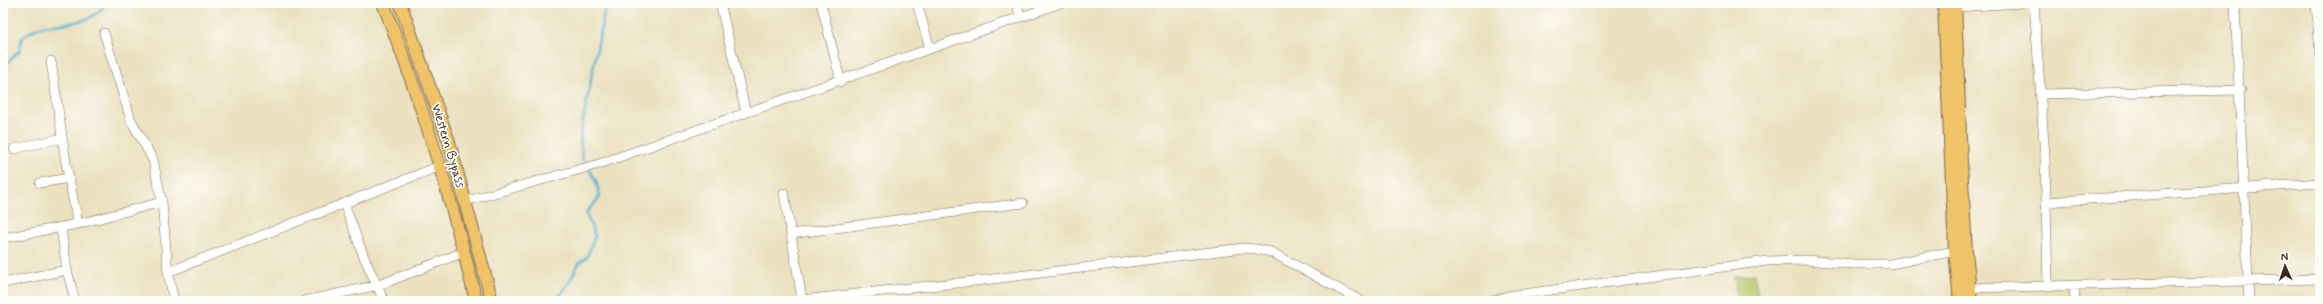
<svg xmlns="http://www.w3.org/2000/svg" width="2323" height="304" font-family="Mynerve,sans-serif">
<style>
.green{fill:#b5c96d;stroke:#787a46}
.lines{fill:none;stroke-linecap:round;stroke-linejoin:round}
.stream{stroke:#55b0d3;stroke-width:2.5}
.minor-casing{stroke:#796a56;stroke-width:10}
.major-casing{stroke:#796a56;stroke-width:14}
.minor{stroke:#fff;stroke-width:9}
.major{stroke:#f0c369;stroke-width:12}
.labels{text-anchor:middle;dominant-baseline:central;stroke-width:3.5;stroke-linejoin:round;paint-order:stroke}
.street-label{font-size:13px;fill:#3b2a1e;stroke:#fdfcf7}
</style>
<rect width="100%" height="100%" fill="#fdfcf7"/>
<filter id="ink" filterUnits="userSpaceOnUse"><feTurbulence type="fractalNoise" baseFrequency=".025" numOctaves="2"/><feDisplacementMap in="SourceGraphic" scale="8" xChannelSelector="R" yChannelSelector="G"/><feConvolveMatrix kernelMatrix="1 2 1 2 8 2 1 2 1" color-interpolation-filters="sRGB"/></filter>
<filter id="wash" filterUnits="userSpaceOnUse"><feTurbulence type="fractalNoise" baseFrequency=".012" numOctaves="4" result="noise"/><feDisplacementMap in="SourceGraphic" scale="16" xChannelSelector="R" yChannelSelector="G"/><feGaussianBlur stdDeviation="0.9" result="paint"/><feColorMatrix in="noise" values="0 0 0 0 0 0 0 0 0 0 0 0 0 0 0 0 0 1.4 0 .05"/><feComposite in="paint" operator="in"/></filter>
<g filter="url(#wash)">
<rect width="100%" height="100%" fill="#ebe1bf"/>
<!-- green -->
<path class="green" d="M1754 274 1759 301H1738L1734 277Z"/>
<g class="lines">
<!-- stream -->
<path class="stream" d="M3 67 20 50 22 38C27 34 34 28 41 27 64 22 92 26 106 3
M586 165 582 158 580 136 606 3
M556 301 570 281 579 263 587 257 595 236 586 213 600 197 596 181 589 169"/>
</g>
</g>
<g filter="url(#ink)">
<g class="lines">
<defs>
<path id="minor" d="M720 3 746 113
M821 3 841 82
M917 3 930 49
M1017 3 1020 16
M2034 3 2045 157 2048 286
M2235 3 2249 301
M2316 3 2320 53
M1956 7 2021 3
M104 33 131 120 153 160 162 202 168 272 174 301
M51 61 66 163 78 224
M2041 94 2241 90
M14 149 62 138
M40 183 69 178
M784 193 802 299
M466 201 599 164 1061 3
M2046 202 2320 183
M344 203 364 257 384 301
M61 228 67 270 75 301
M791 234 1023 203
M3 238 78 224 162 202
M168 272 440 166
M3 283 67 270
M2074 286 2075 301
M1970 288 2320 279
M304 301 379 285 464 252
M792 301 993 279 1243 248 1256 249 1271 252 1361 301
M1493 301 1508 296 1767 261 1806 260 1853 264H1890L1955 251"/>
<path id="major" d="M383 3C421 100 452 199 476 301
M400 3 449 142 492 301
M1944 3 1955 251 1960 301
M1955 3 1961 162 1966 251 1971 301"/>
</defs>
<!-- minor casing -->
<use href="#minor" class="minor-casing"/>
<!-- major casing -->
<use href="#major" class="major-casing"/>
<!-- minor -->
<use href="#minor" class="minor"/>
<!-- major -->
<use href="#major" class="major"/>
</g>
</g>
<g class="labels">
<!-- street labels -->
<g class="street-label">
<text transform="translate(448 146) rotate(73)">Western Bypass</text>
</g>
</g>
<!-- margin -->
<rect width="2323" height="304" fill="none" stroke="#fdfcf7" stroke-width="16"/>
<!-- north arrow -->
<g transform="translate(2285 266) rotate(357)" stroke="#fdfcf7" stroke-width="3" paint-order="stroke">
<path d="M0-3L7 15L0 10L-7 15Z" fill="#3b2a1e"/>
<text y="-6" font-size="11" font-weight="bold" text-anchor="middle" fill="#3b2a1e">N</text>
</g>
</svg>
